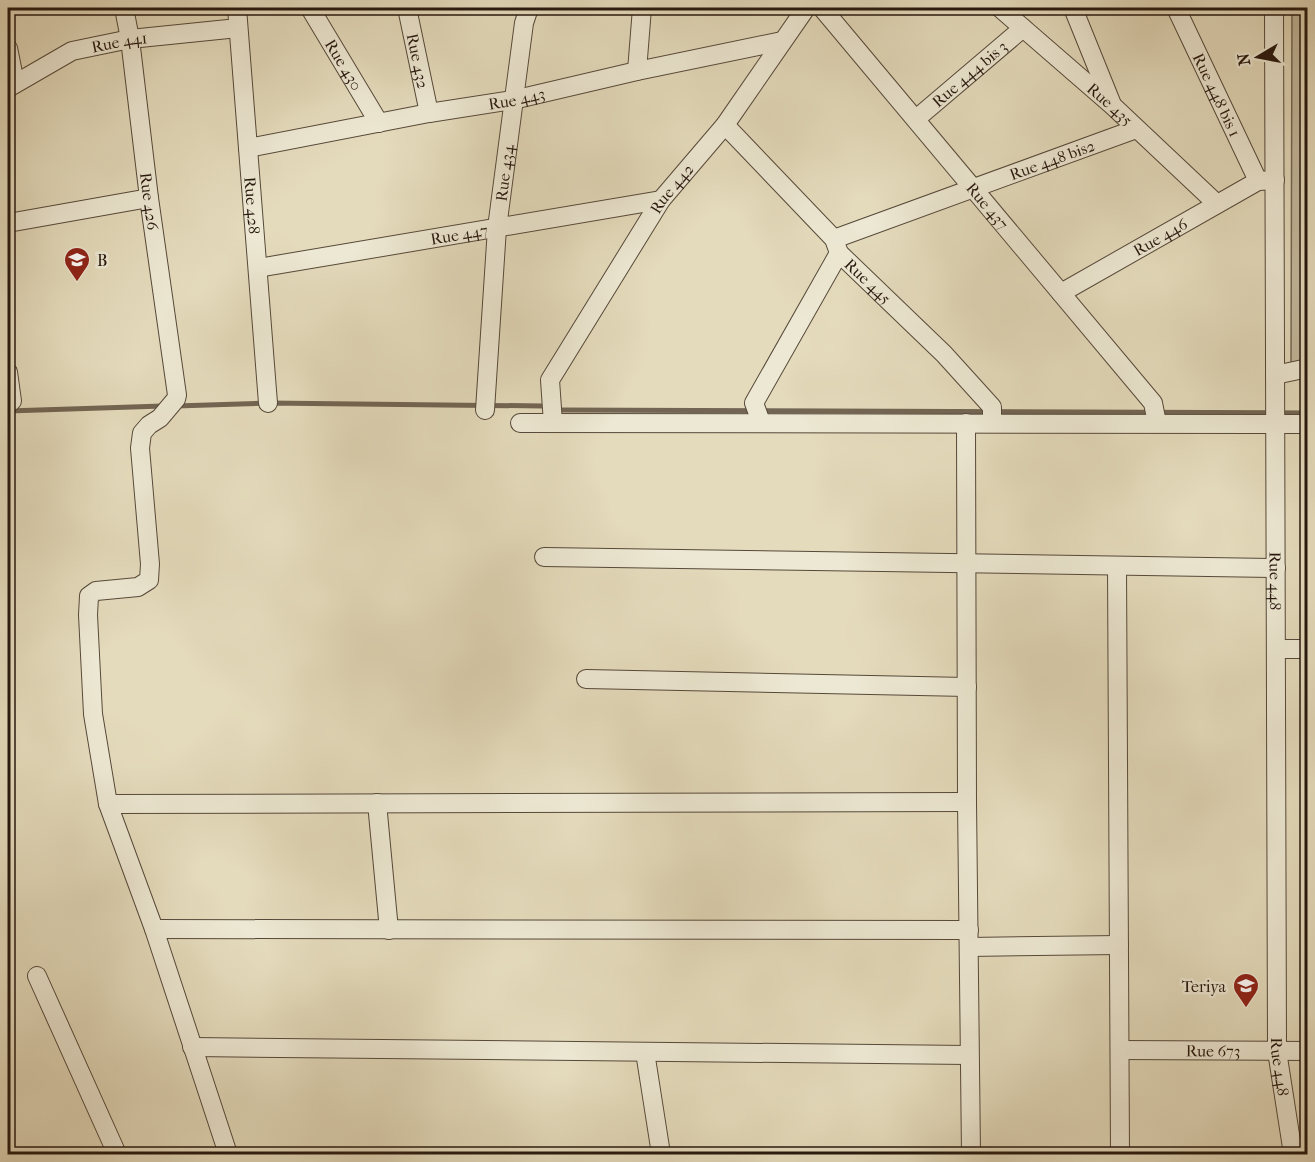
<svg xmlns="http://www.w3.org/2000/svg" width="1315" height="1162" font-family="'IM FELL French Canon',serif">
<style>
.green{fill:#c4ba9f;stroke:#766957;stroke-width:1.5}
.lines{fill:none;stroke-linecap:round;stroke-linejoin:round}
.stream{stroke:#726553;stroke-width:5}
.minor-casing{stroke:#56493a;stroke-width:20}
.minor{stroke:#ede8d3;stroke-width:18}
.labels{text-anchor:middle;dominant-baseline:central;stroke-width:5;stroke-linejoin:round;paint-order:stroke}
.street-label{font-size:16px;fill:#27180f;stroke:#ede8d3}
.poi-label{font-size:16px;fill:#27180f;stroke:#ede8d3;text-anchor:start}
</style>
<rect width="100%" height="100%" fill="#e4dbbc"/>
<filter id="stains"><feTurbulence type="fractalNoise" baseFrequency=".00333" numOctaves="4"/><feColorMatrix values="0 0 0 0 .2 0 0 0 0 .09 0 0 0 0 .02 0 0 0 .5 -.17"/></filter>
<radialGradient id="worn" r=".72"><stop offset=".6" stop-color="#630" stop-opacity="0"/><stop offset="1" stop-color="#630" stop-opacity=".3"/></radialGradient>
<!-- green -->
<path class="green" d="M1292 8H1307L1308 361 1291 365Z"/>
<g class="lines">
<!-- stream -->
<path class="stream" d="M176 406 268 403 543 406
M561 410 1308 413
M8 411 163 406"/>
<defs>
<g id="minor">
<path id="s1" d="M124 8 130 39 149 198 177 395 176 399 160 418 149 425 142 433 140 448 150 564 149 580 138 587 96 591 89 596 88 615 93 714 108 804 154 929 228 1154"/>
<path id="s2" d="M237 8 268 403"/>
<path id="s3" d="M310 8 379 123"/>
<path id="s4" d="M407 8 429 113"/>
<path id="s5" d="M822 8 1153 403 1157 423"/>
<path id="s6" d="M1000 8 1113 106 1217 204"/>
<path d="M1073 8 1111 102"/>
<path id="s7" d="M1176 8 1258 181"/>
<path id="s8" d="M1274 8 1277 1051 1293 1154"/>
<path d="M8 48 15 83"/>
<path d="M637 71 642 8"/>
<path id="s9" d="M8 88 72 51 130 39 238 28"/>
<path id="s10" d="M916 119 1023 28"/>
<path id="s11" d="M725 125 834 239 839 253 944 354 992 407V423"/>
<path id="s12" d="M248 148 429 113 513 100 637 71 782 41"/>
<path d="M8 223 149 198"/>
<path id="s13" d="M834 239 1136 129"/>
<path id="s14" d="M258 268 661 200"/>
<path id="s15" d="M1061 293 1258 181 1275 180"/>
<path d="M8 372 12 401"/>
<path d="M1275 375 1308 368"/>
<path id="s16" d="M485 410 497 228 524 23 529 8"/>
<path d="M761 422 754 403 839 253"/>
<path d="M520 423 1308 424"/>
<path id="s17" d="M553 423 550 380 661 200 725 125 806 8"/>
<path d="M966 423 967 802 971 1154"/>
<path d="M544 557 1276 568"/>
<path d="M1117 566 1120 1154"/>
<path d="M1276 649H1308"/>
<path d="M586 679 967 687"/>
<path d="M377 803 389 930"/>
<path d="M108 804 967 802"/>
<path d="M154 929 969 930"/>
<path d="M969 947 1119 945"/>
<path d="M37 976 117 1154"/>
<path d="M192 1047 969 1055"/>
<path id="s18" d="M1120 1050 1308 1051"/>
<path d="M645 1052 661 1154"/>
</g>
</defs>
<!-- minor casing -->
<use href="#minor" class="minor-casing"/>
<!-- minor -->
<use href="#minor" class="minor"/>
</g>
<!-- icons -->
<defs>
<symbol id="school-pin" viewBox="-11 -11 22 30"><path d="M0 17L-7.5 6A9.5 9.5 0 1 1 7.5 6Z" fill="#8f2418" stroke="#ede8d3"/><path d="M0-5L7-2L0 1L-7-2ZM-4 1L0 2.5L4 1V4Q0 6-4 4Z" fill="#fff"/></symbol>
</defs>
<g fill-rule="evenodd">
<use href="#school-pin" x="62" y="245" width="30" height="40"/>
<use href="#school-pin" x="1231" y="971" width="30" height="40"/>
</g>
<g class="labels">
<!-- street labels -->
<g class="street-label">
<text stroke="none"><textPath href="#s9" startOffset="122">Rue 441</textPath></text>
<text stroke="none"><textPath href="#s4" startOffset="54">Rue 432</textPath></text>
<text stroke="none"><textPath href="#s3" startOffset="66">Rue 430</textPath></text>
<text stroke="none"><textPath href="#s10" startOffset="70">Rue 444 bis 3</textPath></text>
<text stroke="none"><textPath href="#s7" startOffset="96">Rue 448 bis 1</textPath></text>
<text stroke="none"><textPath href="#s12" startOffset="273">Rue 443</textPath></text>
<text stroke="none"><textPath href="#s6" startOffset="146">Rue 435</textPath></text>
<text stroke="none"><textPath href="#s13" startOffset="232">Rue 448 bis2</textPath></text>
<text stroke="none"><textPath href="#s16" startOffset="238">Rue 434</textPath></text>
<text stroke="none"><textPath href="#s17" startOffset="270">Rue 442</textPath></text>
<text stroke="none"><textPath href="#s1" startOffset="195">Rue 426</textPath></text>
<text stroke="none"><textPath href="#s2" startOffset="198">Rue 428</textPath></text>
<text stroke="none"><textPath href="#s5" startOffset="258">Rue 437</textPath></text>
<text stroke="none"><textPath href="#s14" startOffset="204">Rue 447</textPath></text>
<text stroke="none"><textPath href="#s15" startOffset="114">Rue 446</textPath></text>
<text stroke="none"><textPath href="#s11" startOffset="213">Rue 445</textPath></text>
<text stroke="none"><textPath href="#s8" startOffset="573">Rue 448</textPath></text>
<text stroke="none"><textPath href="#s18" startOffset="93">Rue 673</textPath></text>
<text stroke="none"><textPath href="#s8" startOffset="1059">Rue 448</textPath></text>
</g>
<!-- poi labels -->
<g class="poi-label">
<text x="97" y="260">B</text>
<text x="1226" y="986" text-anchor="end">Teriya</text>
</g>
</g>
<!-- margin -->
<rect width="1315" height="1162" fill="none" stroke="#e4dbbc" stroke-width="30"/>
<rect x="9" y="9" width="1297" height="1144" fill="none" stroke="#27180f" stroke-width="3"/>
<rect x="15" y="15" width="1285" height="1132" fill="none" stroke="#27180f" stroke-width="1.5"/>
<!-- north arrow -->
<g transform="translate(1258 57) rotate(260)" stroke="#ede8d3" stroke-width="4.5" paint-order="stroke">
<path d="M0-4.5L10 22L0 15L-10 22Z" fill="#27180f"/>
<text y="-9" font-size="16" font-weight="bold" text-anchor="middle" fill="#27180f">N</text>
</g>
<rect width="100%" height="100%" filter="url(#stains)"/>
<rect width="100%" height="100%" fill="url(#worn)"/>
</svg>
